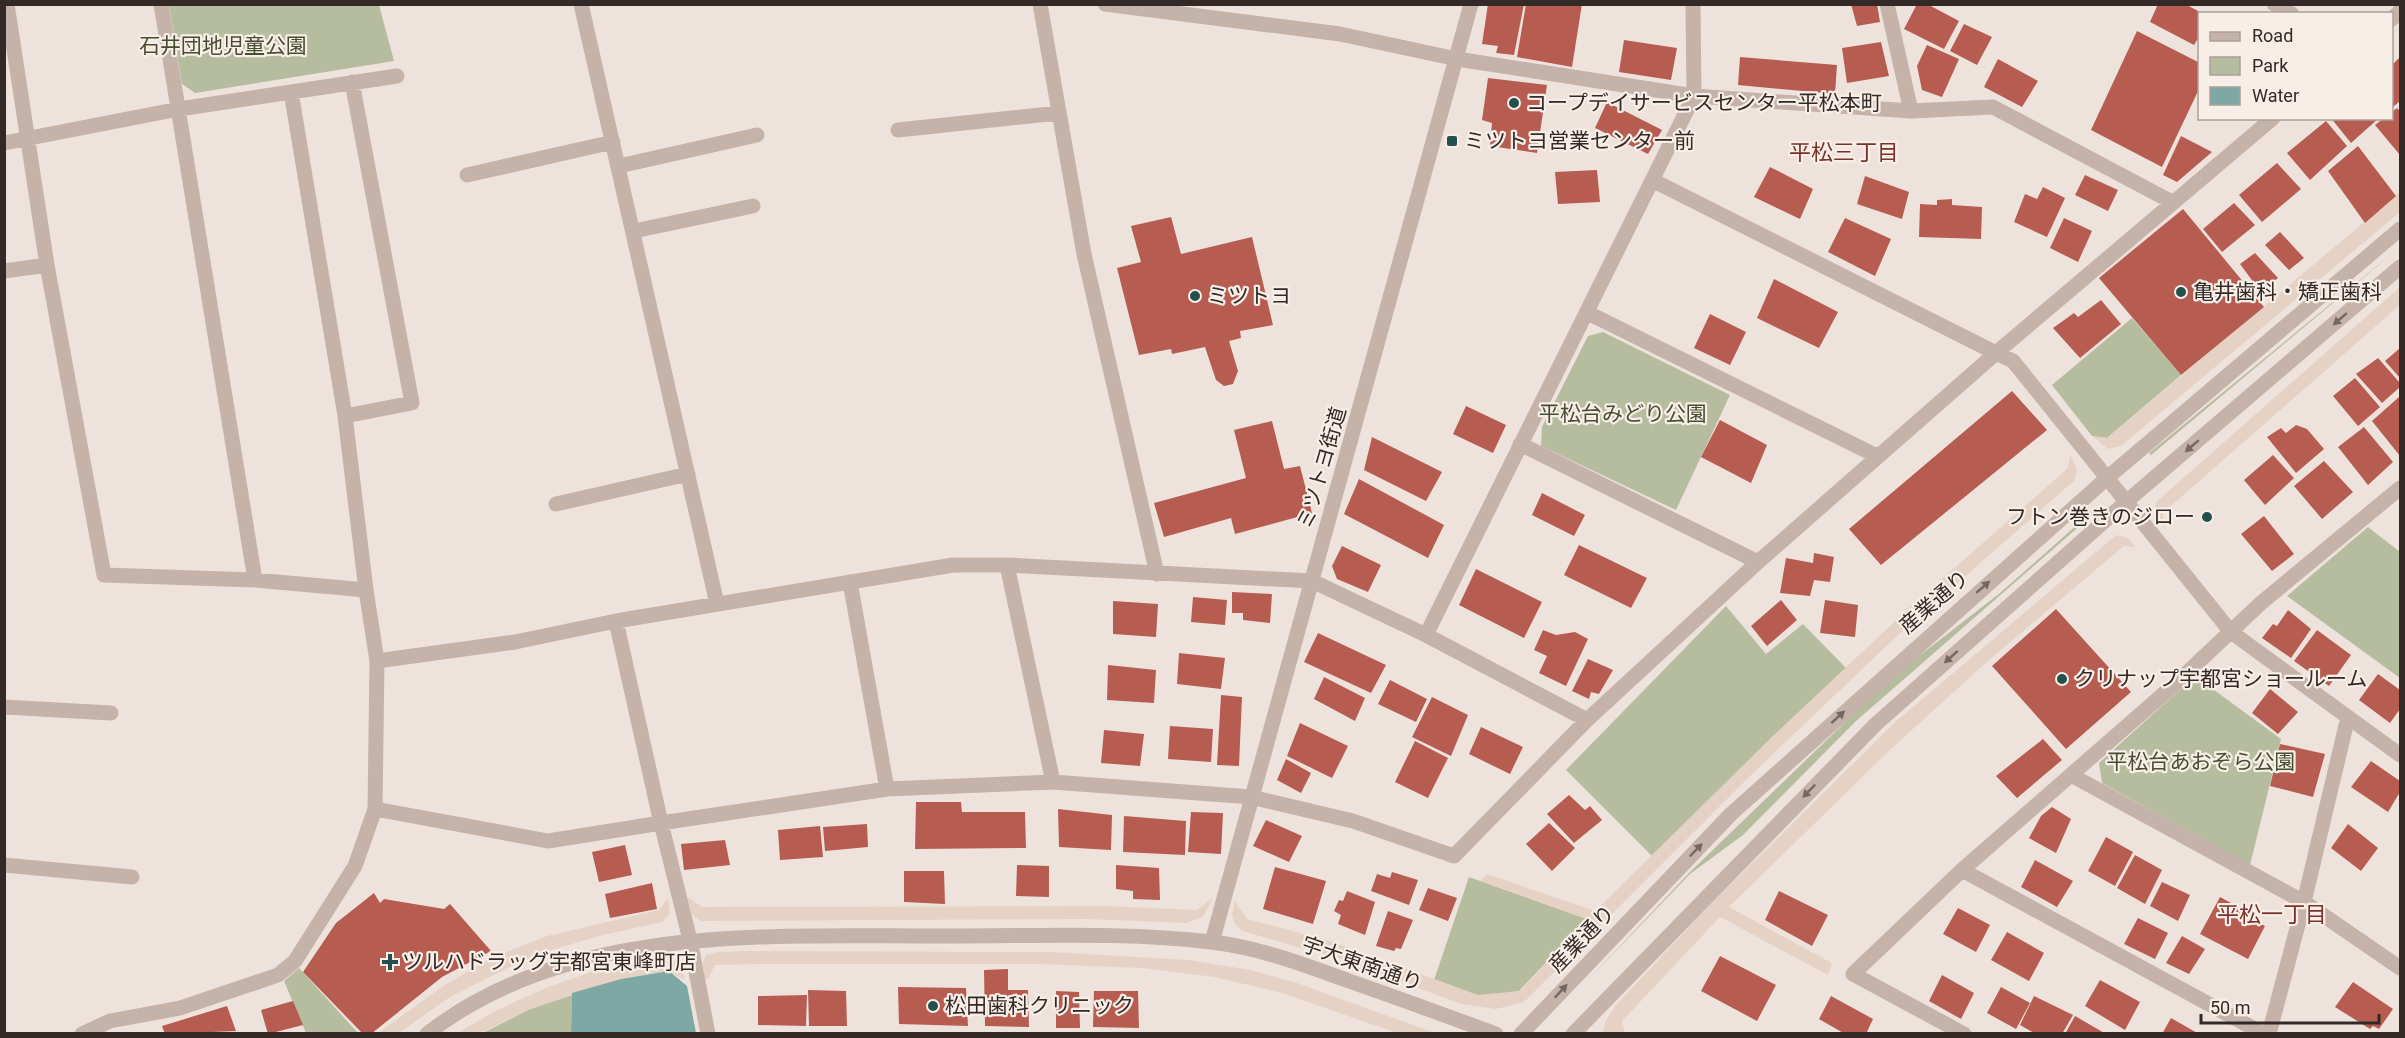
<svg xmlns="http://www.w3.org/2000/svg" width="2405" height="1038" font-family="Roboto,'Noto Sans JP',sans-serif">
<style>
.green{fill:#b6bc9e}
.plaza{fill:#e5d2c5}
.water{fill:#7ea8a4}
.building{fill:#b75c51}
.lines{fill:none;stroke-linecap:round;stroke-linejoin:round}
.minor{stroke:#c5b2a9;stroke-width:15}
.tertiary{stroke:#c5b2a9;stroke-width:15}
.oneway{fill:#756762}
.poi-dot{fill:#234f4c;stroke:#f7eee7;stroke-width:2}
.labels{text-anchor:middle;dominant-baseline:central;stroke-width:4.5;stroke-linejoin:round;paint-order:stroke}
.park-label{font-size:21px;fill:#474e2f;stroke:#f7eee7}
.poi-label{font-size:21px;fill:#332a28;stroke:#f7eee7;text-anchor:start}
.street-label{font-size:21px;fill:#332a28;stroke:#f7eee7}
.neighbourhood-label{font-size:22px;fill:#78332b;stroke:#f7eee7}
</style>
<rect width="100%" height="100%" fill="#eee3dc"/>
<!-- green -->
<path class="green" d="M169 5H379L394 61 195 93 182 84Z
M2400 247 2151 455 2149 453Z
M2132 318 2181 375 2107 438 2092 436 2052 385Z
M1603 332 1730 395 1676 510 1541 446 1542 427 1588 336Z
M2096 508 2098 510 1856 721 1743 835 1690 874 1585 983 1689 873 1868 700 1910 663 2000 593Z
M2368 527 2400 552V678L2287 596Z
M1726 606 1766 654 1803 624 1846 668 1652 856 1566 770Z
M2195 676 2281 739 2250 865 2102 783 2099 763Z
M1469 877 1587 919 1519 991 1480 997 1434 980Z
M299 968 358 1033H306L284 981Z
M572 993 571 1033 481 1034 528 1010Z"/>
<!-- plaza -->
<path class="plaza" d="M2400 192V212L2121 446 2108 449 2092 436 2107 438Z
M2400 287V305L2163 513 2165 528 2154 514 2156 502Z
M2070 454 2077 469 2075 480 1897 636 1749 777 1524 1002 1496 1009 1461 1004 1341 959 1242 931 1235 924 1232 915 1235 901 1247 919 1330 941 1478 995 1520 991 1587 919 1480 881 1487 874 1595 911 1775 734 1908 609 2068 468Z
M2116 535 2128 538 2136 547 2124 546 1988 661 1891 749 1729 907 1832 963 1828 975 1720 917 1622 1021 1625 1033H1603L1605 1022 1615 1006 1708 907 1894 723Z
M687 897 703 907 1107 906 1197 910 1213 898 1203 917 1186 923 1088 919 701 921 692 915Z
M668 898 670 914 662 922 603 935 548 951 514 965 450 997 399 1033H378L443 986 489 959 547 936 659 910Z
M743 951 1051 952 1189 960 1250 970 1297 983 1435 1033H1397L1279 992 1214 977 1142 968 1039 964H759L715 965 708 979H704L703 962 706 955 717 952Z
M663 958H671L680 964 685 980 669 971 621 979 528 1010 481 1033 456 1034 495 1011 548 987 591 972Z"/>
<!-- water -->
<path class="water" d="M669 971 687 986 696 1033H571L572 993 621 979Z"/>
<!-- building -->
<path class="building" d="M1488 4H1524L1514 55 1496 53 1498 46 1482 44Z
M1526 4H1582L1572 67 1517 57Z
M1851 4H1877L1880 22 1857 26Z
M1917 4H1927L1959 21 1944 49 1904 29Z
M2158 4H2185L2200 12V35L2194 45 2150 22Z
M1964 24 1992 37 1977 65 1950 51Z
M2137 31 2200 63V87L2162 167 2091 130Z
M1624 40 1677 48 1671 80 1619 72Z
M1881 42 1889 76 1847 83 1842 48Z
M1927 45 1959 59 1942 97 1922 90 1917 66Z
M1740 57 1837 65 1835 94 1738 85Z
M2400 57V101L2393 107 2392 65Z
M1998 59 2038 81 2022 107 1984 87Z
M1488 78 1547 85 1537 153 1490 146 1492 123 1482 120Z
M1607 102 1662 130 1648 154 1595 128Z
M2397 108 2400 111V155L2375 125 2384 118H2392V112Z
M2331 118H2379L2351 143Z
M2326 121 2347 146 2310 180 2287 153Z
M2181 136 2212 152 2177 182 2163 175Z
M2358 146 2396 196 2365 223 2328 171Z
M2277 163 2301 189 2262 222 2239 195Z
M1770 167 1813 189 1800 219 1754 197Z
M1597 170 1600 202 1558 204 1555 172Z
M2085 175 2118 190 2108 211 2075 195Z
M1865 176 1909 192 1902 219 1857 204Z
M2043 187 2065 198 2047 237 2014 222 2025 194 2037 199Z
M1952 199V205L1982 207 1981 239 1919 237 1920 204 1937 205V200Z
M2234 203 2255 225 2222 252 2203 229Z
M2183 209 2264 307 2181 375 2099 278Z
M1171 217 1181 254 1252 237 1273 325 1240 331 1241 338 1229 341 1238 371 1233 384 1224 386 1216 380 1205 347 1172 354 1171 349 1139 355 1117 268 1141 262 1131 226Z
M1845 218 1891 239 1875 276 1828 252Z
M2064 218 2092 231 2078 262 2050 248Z
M2280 232 2304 258 2289 270 2265 245Z
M2255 253 2278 278 2260 291 2240 264Z
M1774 279 1838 312 1819 348 1757 318Z
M2101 300 2121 324 2080 358 2053 328 2074 313 2078 317Z
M1710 314 1746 332 1730 365 1694 348Z
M2400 348V378L2385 361Z
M2378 358 2400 383V387L2382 403 2356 374Z
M2355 378 2380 407 2358 426 2333 396Z
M2012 391 2047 430 1881 565 1849 529Z
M2399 397 2400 399V456L2372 421Z
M1466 406 1506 425 1493 453 1453 434Z
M1720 420 1767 445 1751 483 1701 457Z
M1272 421 1284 469 1300 466 1312 513 1235 534 1231 518 1164 537 1154 503 1246 478 1234 430Z
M2296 425 2307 429 2324 449 2296 473 2267 437 2281 428 2286 433Z
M2364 427 2393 462 2368 485 2338 447Z
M1372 437 1442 472 1426 501 1364 470Z
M2273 455 2294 478 2265 505 2244 480Z
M2324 461 2353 492 2322 519 2294 486Z
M1359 479 1444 525 1428 558 1344 514Z
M1542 493 1585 515 1574 536 1532 515Z
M2264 516 2294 554 2272 571 2241 534Z
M1579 545 1647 578 1631 608 1564 575Z
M1342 546 1381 565 1368 592 1337 579 1332 566Z
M1814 553 1834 557 1830 582 1814 580 1810 596 1780 593 1786 558 1813 563Z
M1476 569 1542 602 1524 638 1459 605Z
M1232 592 1272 594 1270 623 1243 620V613H1232Z
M1193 597 1227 600 1225 625 1191 622Z
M1781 600 1797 620 1767 646 1751 626Z
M1825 600 1858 605 1855 637 1820 633Z
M1113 601 1158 604 1156 637 1113 634Z
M2056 609 2131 692 2066 749 1992 666Z
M2288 610 2311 629 2291 658 2262 638 2273 624 2277 626Z
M1543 630 1556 635 1575 632 1588 639 1566 686 1539 673 1547 656 1534 650Z
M2317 630 2351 655 2329 686 2294 661Z
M1318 633 1386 665 1371 693 1304 662Z
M1179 653 1225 658 1221 689 1177 684Z
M1588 659 1613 670 1599 694 1591 692 1589 699 1572 691Z
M1108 665 1156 670 1154 703 1107 700Z
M2378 674 2400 690V709L2390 723 2359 700Z
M1324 677 1365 698 1355 721 1314 699Z
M1390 680 1427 699 1416 722 1378 704Z
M2270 689 2298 712 2278 734 2252 713Z
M1221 695 1242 697 1239 766 1217 765Z
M1432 697 1468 715 1451 756 1412 737Z
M1300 723 1348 746 1332 778 1287 756Z
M1170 726 1213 729 1211 762 1168 759Z
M1481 727 1523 747 1510 774 1469 754Z
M1104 730 1144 734 1140 766 1101 763Z
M2043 739 2062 760 2017 798 1996 776Z
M1415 741 1448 758 1428 798 1395 782Z
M2280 744 2325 754 2313 797 2270 786Z
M1286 759 1311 773 1301 793 1277 780Z
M2371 761 2400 781V792L2388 812 2351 787Z
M1569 795 1585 810 1590 806 1602 820 1574 843 1547 814Z
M916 802H961L962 812H1025L1026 848 915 849Z
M2052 807 2071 819 2056 853 2029 838 2041 816Z
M1058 809 1112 815 1111 850 1059 847Z
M1191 812 1223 813 1221 854 1188 852Z
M1124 816 1186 821 1185 855 1123 852Z
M1266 820 1302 836 1289 862 1253 846Z
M1549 823 1575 848 1552 871 1526 844Z
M867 824 868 847 825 851 823 827Z
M2348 824 2378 848 2361 871 2331 848Z
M820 826 823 857 780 860 778 830Z
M2106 837 2133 852 2115 886 2088 871Z
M725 840 730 865 684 870 681 844Z
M625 845 632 875 599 882 592 852Z
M2135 855 2162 870 2145 904 2117 888Z
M2035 860 2073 881 2057 907 2021 887Z
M1017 865 1049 866V897L1016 896Z
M1116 865 1159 868 1160 900 1133 899V891L1116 889Z
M1275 867 1326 881 1313 924 1263 909Z
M904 871H944L945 904 904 902Z
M1392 872 1418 880 1409 905 1371 891 1377 874 1390 878Z
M2162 882 2190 895 2178 921 2150 906Z
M652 883 657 909 610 918 605 894Z
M1428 888 1457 898 1448 921 1419 910Z
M1347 891 1375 902 1365 935 1338 924 1341 915 1334 911 1339 900 1343 901Z
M1779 891 1828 915 1812 946 1765 920Z
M374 893 380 903 384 899 444 909 450 904 491 951 442 977 371 1034H363L303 972 336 923Z
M2220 897 2244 910 2242 915 2265 926 2248 959 2200 934Z
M1958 908 1990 925 1976 952 1943 934Z
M1388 911 1413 920 1401 949 1396 948 1394 951 1376 946Z
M2138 918 2168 933 2155 959 2124 944Z
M2007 932 2044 953 2029 981 1991 960Z
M2182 936 2205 949 2189 974 2166 963Z
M1720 956 1776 985 1757 1021 1701 991Z
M1008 969V990H1028L1029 1027 985 1026 984 970Z
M1942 975 1974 993 1961 1019 1929 1001Z
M2100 980 2140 1002 2125 1030 2085 1006Z
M2353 982 2393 1009 2379 1029 2373 1026 2370 1029 2335 1007Z
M898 987 966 988 968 1026 899 1024Z
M2001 987 2030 1003 2016 1029 1987 1013Z
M808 990 846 991 847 1026H809Z
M1056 991 1079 992 1080 1028H1056Z
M1094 991H1138L1139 1028 1093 1027Z
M807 995 806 1026 758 1025V996Z
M1831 996 1873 1019 1866 1034H1845L1819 1019Z
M2034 996 2073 1015 2062 1034H2036L2020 1025Z
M293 1001 303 1025 268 1034 261 1010Z
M227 1006 236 1031 165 1034 162 1026Z
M2075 1016 2106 1034H2065Z
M2171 1018 2199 1034H2162Z"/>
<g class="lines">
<!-- minor -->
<path class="minor" d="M7 4 47 265 104 575 255 580 161 4
M581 4 717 604
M1040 4 1084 254 1157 574
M1105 4 1340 34 1457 59 1694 96 1426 635
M1693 4 1694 96 1911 111 1993 107 2172 202
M1887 4 1911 111
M2274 4 2292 14
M2392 19 2400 11
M898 130 1059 113
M4 143 179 109 397 76
M619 166 757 135
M467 175 613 142
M1654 181 1996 353 2273 118
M634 231 753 206
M4 271 47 265
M1588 313 1877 456
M345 416 412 403 352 82
M1520 444 1758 562
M556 504 688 474
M1007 565 1053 782
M255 580 366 590
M850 582 887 789
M377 661 515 642 616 621 953 565H1007L1312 581 1426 635 1587 720
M4 707 111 713
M2071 775 2304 902 2400 968
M375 809 548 841 661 823 616 621
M4 865 132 877
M1962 870 2264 1034
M82 1034 110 1021 180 1008 278 975 295 961 355 866 375 809 377 661 366 590 345 416 291 92
M708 1034 690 940 661 823 887 789 1053 782 1251 797 1353 821 1454 856 1587 720 1758 562 1996 353 2013 361 2231 632 2400 755
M1964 1034 1853 974 1962 870 2175 684 2261 603 2400 488
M2269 1034 2304 902 2348 717"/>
<!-- tertiary -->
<path class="tertiary" d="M1212 942 1471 4
M427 1034C572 920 782 937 956 936 1040 936 1127 932 1211 942 1258 947 1305 965 1349 981 1398 998 1447 1016 1496 1034
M1521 1034 1731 814 2107 478 2400 229
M1573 1034 1876 724 2126 502 2400 267"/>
</g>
<!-- one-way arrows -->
<defs><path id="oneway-solid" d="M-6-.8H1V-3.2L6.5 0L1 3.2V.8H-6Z" transform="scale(1.5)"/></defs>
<g class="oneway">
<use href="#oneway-solid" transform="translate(2340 319) rotate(139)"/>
<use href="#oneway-solid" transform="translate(2192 446) rotate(139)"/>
<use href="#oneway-solid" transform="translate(1983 587) rotate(-41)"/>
<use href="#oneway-solid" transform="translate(1951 657) rotate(138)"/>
<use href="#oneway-solid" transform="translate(1838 717) rotate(-42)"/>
<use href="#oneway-solid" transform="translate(1809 791) rotate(134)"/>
<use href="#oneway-solid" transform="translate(1696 850) rotate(-46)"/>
<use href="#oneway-solid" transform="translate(1561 991) rotate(-47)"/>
</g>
<!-- markers -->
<g class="poi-dot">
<circle cx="1514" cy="103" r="6"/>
<rect x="1446" y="135" width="12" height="12" rx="3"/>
<circle cx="2181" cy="292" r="6"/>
<circle cx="1195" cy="296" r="6"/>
<circle cx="2207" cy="517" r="6"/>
<circle cx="2062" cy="679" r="6"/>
<path d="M387 953h6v6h6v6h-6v6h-6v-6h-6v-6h6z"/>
<circle cx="933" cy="1006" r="6"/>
</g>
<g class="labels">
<!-- park labels -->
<g class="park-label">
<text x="223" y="46">石井団地児童公園</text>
<text x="1623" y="414">平松台みどり公園</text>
<text x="2201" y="762">平松台あおぞら公園</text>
</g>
<!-- poi labels -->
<g class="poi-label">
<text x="1526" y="103">コープデイサービスセンター平松本町</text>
<text x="1464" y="141">ミツトヨ営業センター前</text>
<text x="2193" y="292">亀井歯科・矯正歯科</text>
<text x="1207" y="296">ミツトヨ</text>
<text x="2195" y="517" text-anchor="end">フトン巻きのジロー</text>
<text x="2074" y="679">クリナップ宇都宮ショールーム</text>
<text x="402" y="962">ツルハドラッグ宇都宮東峰町店</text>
<text x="945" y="1006">松田歯科クリニック</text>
</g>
<!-- street labels -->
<g class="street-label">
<text transform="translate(1322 468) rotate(-74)">ミツトヨ街道</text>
<text transform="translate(1934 602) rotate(-41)">産業通り</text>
<text transform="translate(1582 939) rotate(-46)">産業通り</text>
<text transform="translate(1362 964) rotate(19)">宇大東南通り</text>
</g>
<!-- neighbourhood labels -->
<g class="neighbourhood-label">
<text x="1844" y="152">平松三丁目</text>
<text x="2272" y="914">平松一丁目</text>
</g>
</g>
<!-- border -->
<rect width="2405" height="1038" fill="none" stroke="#332a28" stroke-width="12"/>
<!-- legend -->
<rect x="2198" y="12" width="195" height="108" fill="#f7eee7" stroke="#a9a09b" stroke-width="1.5"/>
<rect x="2210" y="32" width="30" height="9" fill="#c5b2a9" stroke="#a9a09b" stroke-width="1.5"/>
<text x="2252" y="42" font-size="18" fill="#332a28">Road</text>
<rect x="2210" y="57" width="30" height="18" fill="#b6bc9e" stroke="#a9a09b" stroke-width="1.5"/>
<text x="2252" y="72" font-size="18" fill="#332a28">Park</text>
<rect x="2210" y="87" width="30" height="18" fill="#7ea8a4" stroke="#a9a09b" stroke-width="1.5"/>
<text x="2252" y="102" font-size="18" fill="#332a28">Water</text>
<!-- scale -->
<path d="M2201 1014v9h178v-9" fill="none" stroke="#332a28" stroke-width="3"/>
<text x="2210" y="1014" font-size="18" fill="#332a28" stroke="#f7eee7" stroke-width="4.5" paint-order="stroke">50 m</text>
</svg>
